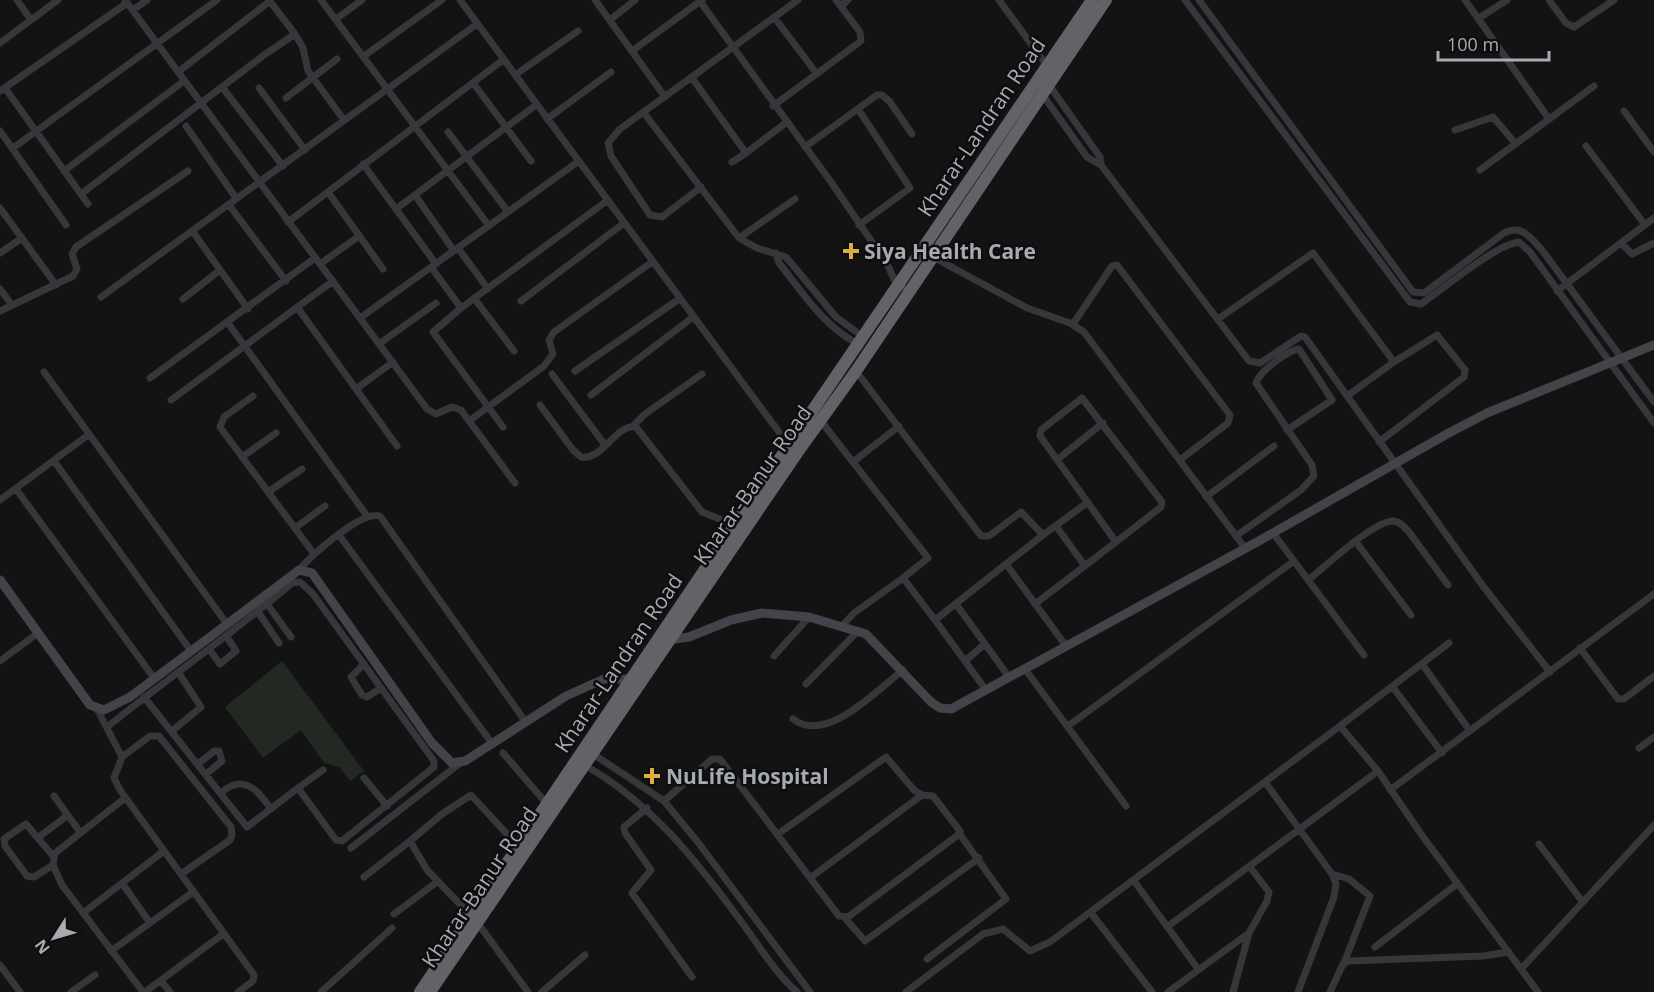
<svg xmlns="http://www.w3.org/2000/svg" width="1654" height="992" font-family="'Open Sans',sans-serif">
<style>
.green{fill:#222923}
.lines{fill:none;stroke-linecap:round;stroke-linejoin:round}
.street{stroke:#36373b;stroke-width:7}
.secondary{stroke:#434449;stroke-width:9}
.highway{stroke:#616369;stroke-width:12}
.poi-dot{fill:#ddac42;stroke:#0e0e0f;stroke-width:2}
.labels{text-anchor:middle;dominant-baseline:central;stroke-width:5;stroke-linejoin:round;paint-order:stroke}
.street-label{font-size:21px;fill:#a6aab3;stroke:#0e0e0f}
.poi-label{font-size:21px;font-weight:bold;fill:#a6aab3;stroke:#0e0e0f;text-anchor:start}
</style>
<rect width="100%" height="100%" fill="#131314"/>
<!-- green -->
<path class="green" d="M282 661 364 771 350 781 339 767 324 763 301 730 263 758 225 707Z"/>
<g class="lines">
<!-- street -->
<path class="street" d="M17 0 31 20
M125 0 427 409 436 414 452 407 461 410 515 483
M269 0 295 34 303 48 308 71 344 120
M321 0 489 226
M460 0 790 447
M595 0 665 97
M699 0 831 182 887 264 896 283 909 291
M999 0 1048 67
M1185 0 1410 302 1421 304C1442 290 1496 244 1519 242L1530 252 1654 423
M1199 0 1413 292 1424 293 1504 233C1522 224 1530 237 1542 250L1654 402
M1465 0 1549 119
M1549 0 1566 23 1574 27 1614 0
M841 6 848 0
M133 10 147 0
M774 17 817 74
M1479 18 1507 0
M336 19 362 0
M610 20 635 0
M0 43 58 0
M632 51 702 0
M364 56 442 0
M178 72 270 1
M515 75 578 31
M692 78 746 153 787 122
M474 84 531 161
M1049 85 1100 157 1101 165
M222 87 283 166
M5 88 88 204
M259 88 305 150
M0 91 127 3
M1042 94 1087 157 1101 165 1249 361 1260 363 1301 336 1305 337 1483 586 1550 672
M286 98 337 59
M773 106 861 41 860 32 836 0
M858 109 910 188 859 225
M1624 111 1654 152
M644 113 739 238 757 248 786 257 836 317 862 336
M547 119 611 72
M186 126 236 198
M1455 130 1493 117 1515 143
M0 131 66 225
M448 132 508 212
M1586 146 1645 225
M805 147 877 95H882L890 102 912 134
M13 148 217 0
M732 162 746 153
M363 164 436 264
M1480 170 1594 86
M64 171 184 81
M701 187 662 217 650 215 611 156 608 143 620 129 798 0
M328 192 383 269
M81 194 264 55 295 34
M415 195 454 251
M229 205 286 281
M0 208 56 285
M396 209 536 105
M288 222 503 60
M193 232 248 309
M739 238 795 199
M1621 243 1632 254 1654 243
M458 248 488 289
M0 253 22 238
M776 253 779 263C803 293 822 324 856 343
M933 257 1027 308 1070 323 1084 332 1245 548
M320 264 359 236
M431 267 461 308
M0 289 12 305
M1557 291 1654 218
M101 297 477 24
M474 298 514 351
M183 299 220 270
M521 301 624 223
M297 307 397 446
M0 311 73 276 77 269 72 254 76 247 188 171
M360 318 579 161
M1218 319 1313 253 1394 362
M228 323 367 516
M1073 324 1112 266 1117 265 1230 415 1228 423 1180 460
M379 344 436 303
M575 371 679 299
M856 371 981 536H989L1021 512 1043 535 1006 564 1066 646
M44 372 227 624
M552 374 605 445
M150 378 315 258
M356 389 393 362
M591 395 693 317
M253 396 224 417 220 427 314 554
M1347 396 1394 362 1437 335 1465 370 1464 377 1379 442
M171 400 333 281
M540 405 573 450 581 457C603 461 616 423 636 427L702 512 735 525
M820 420 928 558 903 578 935 620
M469 421 544 366 553 354 549 340 554 332 652 262
M633 426 645 414 702 374
M503 427 433 332 461 308 608 200
M242 457 276 433
M1058 459 1103 423
M54 461 191 651
M853 462 899 426
M16 489 154 678
M268 492 302 469
M1206 497 1274 446
M0 500 88 435
M1056 526 1085 566
M295 528 325 506
M339 535 491 742
M1043 535 1088 502
M1236 536 1301 490 1314 476 1312 465 1256 383C1260 371 1287 351 1299 349L1332 400 1287 430
M1356 542 1411 615
M1294 561 1364 655
M299 570C311 556 361 510 380 516L525 721
M1308 580C1325 567 1374 520 1394 521 1401 522 1404 527 1409 532L1448 585
M267 604 291 637
M956 604 1009 677
M1035 604 1116 542 1040 436 1041 430 1082 398 1162 502 1161 507 1116 542
M258 612 279 643
M843 625 854 613 903 578
M1580 648 1618 699H1624L1654 676
M209 649 220 664 236 651 227 637
M774 656 809 617
M0 661 38 633
M965 661 985 644
M364 664 351 677 362 695 367 697 381 688
M1422 664 1470 731
M1025 669 1126 806
M806 684 858 631
M1392 686 1442 753
M986 690 935 620 1006 564
M97 709 122 757 114 778 120 790 254 975 253 981 238 992
M793 719C826 745 877 690 903 670
M1068 726 1294 561 1273 533
M1340 726 1449 643
M107 727C168 678 232 634 292 583L300 582 313 594 434 761V767L342 841 336 840 298 788 247 827 144 697
M172 731 201 707 178 672
M1639 748 1654 737
M503 753 547 804
M593 754 664 801 697 841 810 992
M122 757 150 736H159L231 827 232 835 230 840 181 874
M198 764 214 751H219L222 761 206 774
M586 766C651 803 696 860 740 920 758 944 775 973 797 992
M364 778 387 806
M1265 782 1332 874 1336 884 1334 897 1298 992
M298 788 323 770
M1390 790 1654 594
M221 793C243 773 258 790 271 809
M54 796 80 832
M125 798 55 853 53 865 62 885 143 992
M664 801 712 759H720L839 916 848 917 958 835 960 831 933 796 922 795 914 790 886 757 778 834
M647 808 624 827 625 833 651 870 632 893 692 977
M39 837 68 815
M1539 844 1582 901
M518 846 471 795 442 814 410 841 427 870 477 922 528 992
M351 848 459 764
M53 865 34 877 27 876 5 846 4 839 26 824 53 856
M1332 874 1349 879 1370 896 1344 963
M364 877 410 841
M810 878 922 795
M1134 881 1198 969
M122 883 150 923
M83 913 164 851
M1091 913 1152 992
M394 914 437 882
M845 918 865 941 979 858
M1167 927 1378 771
M1375 947 1457 884
M111 951 193 892
M927 959 1006 899 959 833
M0 965 20 992
M1522 968 1654 825
M161 981 170 992
M71 992 95 975
M145 992 223 934
M321 992 392 928
M542 992 585 955
M906 992 983 934 1003 929 1030 951 1050 942 1340 726 1378 771 1421 834 1538 992
M1168 992 1249 933 1267 901 1269 892 1250 867
M1233 992 1249 933
M1330 992 1343 964 1348 961 1483 956 1509 952"/>
<!-- secondary -->
<path class="secondary" d="M0 580 90 705 104 710 130 697 299 570 312 573 432 743 452 763 465 761 566 696 604 679H631
M667 640 689 637 731 620 762 613 809 617 866 634 931 702 940 708 951 709 1257 542 1447 434 1487 413 1654 345"/>
<!-- highway -->
<path class="highway" d="M420 992C643 661 866 329 1092 0
M430 992 797 453 856 371 1106 0"/>
</g>
<!-- markers -->
<g class="poi-dot">
<path d="M848 242h6v6h6v6h-6v6h-6v-6h-6v-6h6z"/>
<path d="M649 767h6v6h6v6h-6v6h-6v-6h-6v-6h6z"/>
</g>
<g class="labels">
<!-- street labels -->
<g class="street-label">
<text transform="translate(981 127) rotate(-56)">Kharar-Landran Road</text>
<text transform="translate(752 485) rotate(-55)">Kharar-Banur Road</text>
<text transform="translate(618 663) rotate(-56)">Kharar-Landran Road</text>
<text transform="translate(479 887) rotate(-56)">Kharar-Banur Road</text>
</g>
<!-- poi labels -->
<g class="poi-label">
<text x="864" y="251">Siya Health Care</text>
<text x="666" y="776">NuLife Hospital</text>
</g>
</g>
<!-- north arrow -->
<g transform="translate(54 938) rotate(233)" stroke="#0e0e0f" stroke-width="4.5" paint-order="stroke">
<path d="M0-4.5L10 22L0 15L-10 22Z" fill="#a6aab3"/>
<text y="-9" font-size="16" font-weight="bold" text-anchor="middle" fill="#a6aab3">N</text>
</g>
<!-- scale -->
<path d="M1438 51v9h111v-9" fill="none" stroke="#a6aab3" stroke-width="3"/>
<text x="1447" y="51" font-size="18" fill="#a6aab3" stroke="#0e0e0f" stroke-width="4.5" paint-order="stroke">100 m</text>
</svg>
